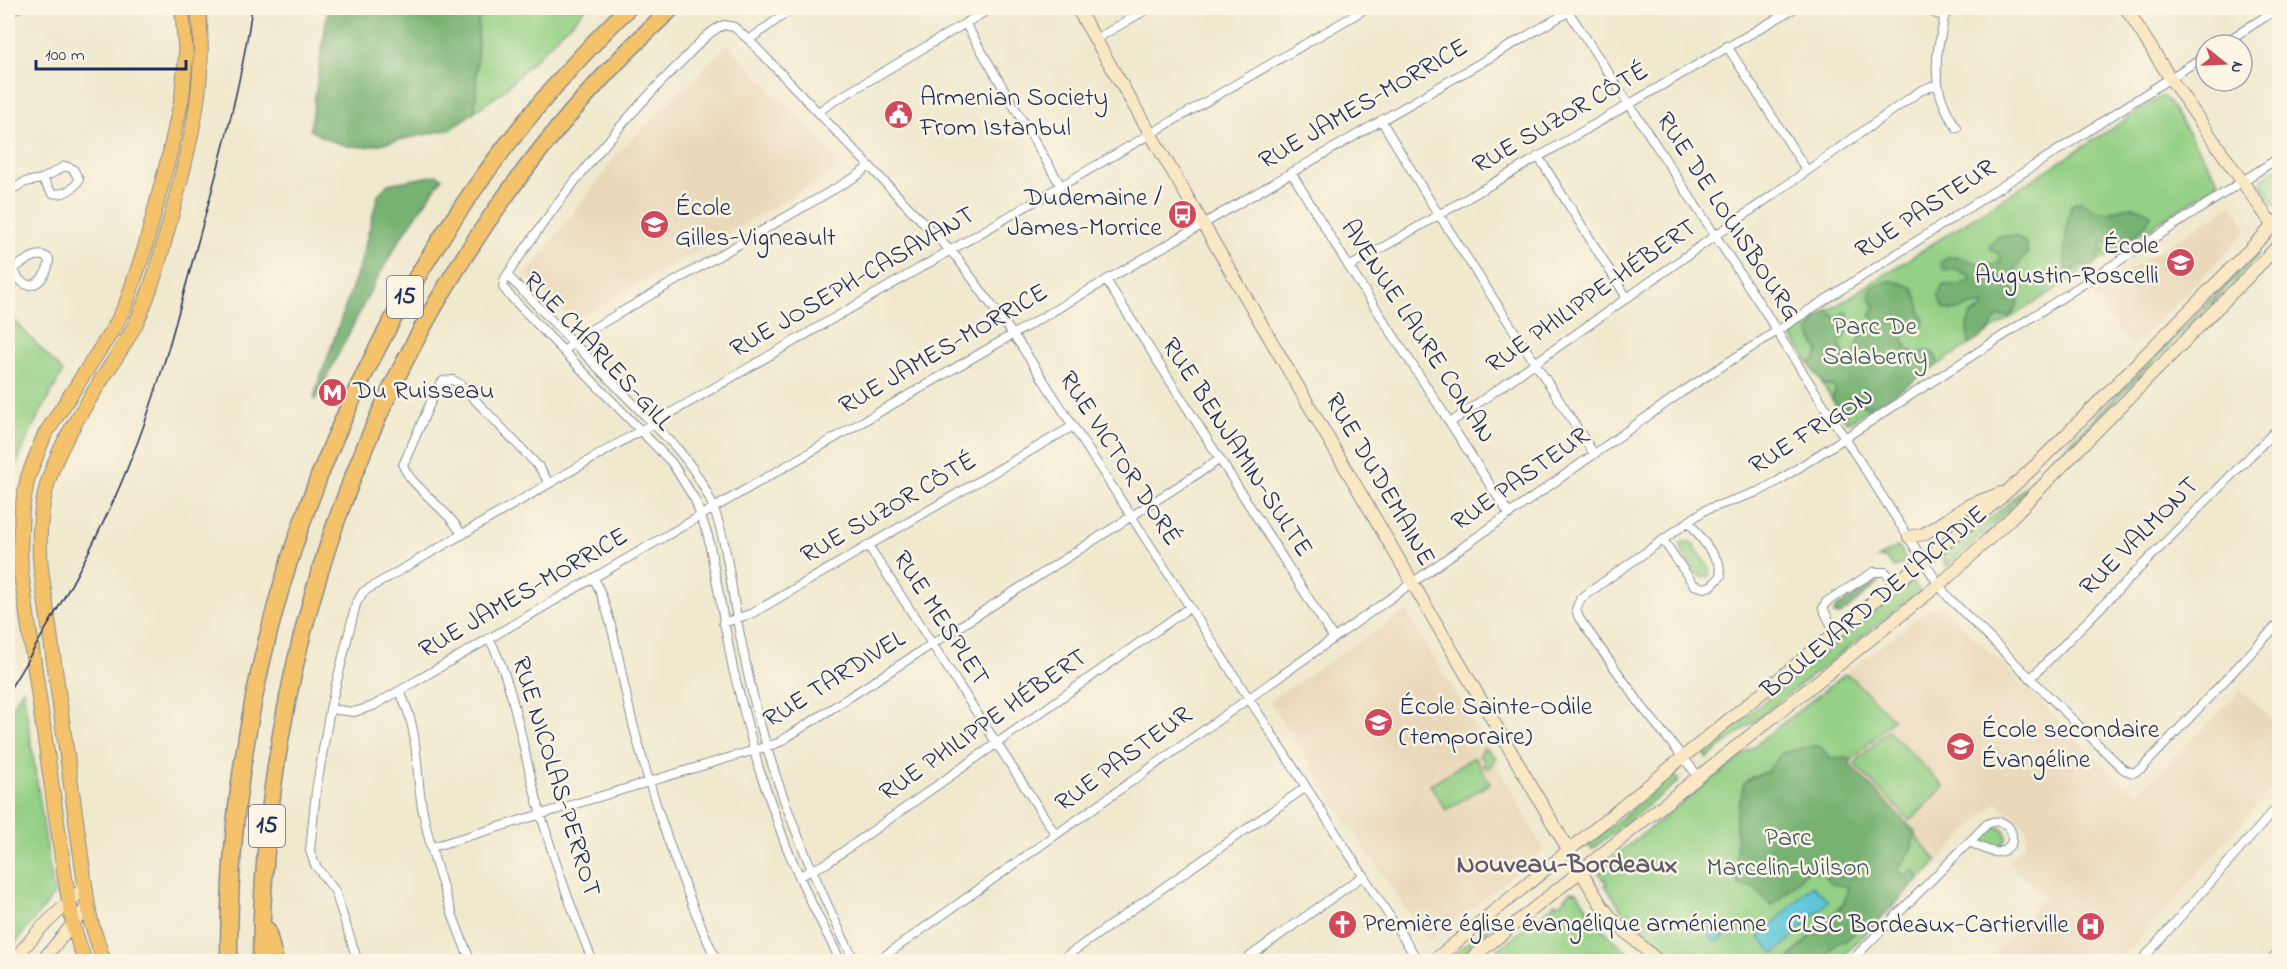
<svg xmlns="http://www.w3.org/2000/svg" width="2287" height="969" font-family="'Indie Flower',sans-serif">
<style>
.built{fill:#ead8ba}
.green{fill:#94d085;stroke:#588072;stroke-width:1.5}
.forest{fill:#77b272;stroke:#497068;stroke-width:1.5}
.water{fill:#5dc7d8;stroke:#3c7b9b;stroke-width:1.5}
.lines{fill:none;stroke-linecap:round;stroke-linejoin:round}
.street-casing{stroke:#868c96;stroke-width:10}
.secondary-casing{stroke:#868c96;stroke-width:14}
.primary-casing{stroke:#868c96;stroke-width:16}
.highway-casing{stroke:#868c96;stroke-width:19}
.street{stroke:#fff;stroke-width:8}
.secondary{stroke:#fae7c3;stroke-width:12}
.primary{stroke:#f3c26a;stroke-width:14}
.highway{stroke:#f3c26a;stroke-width:16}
.tram{stroke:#1b2f5e;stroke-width:1.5}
.labels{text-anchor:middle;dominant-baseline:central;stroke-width:5;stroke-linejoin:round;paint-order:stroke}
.shield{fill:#fcf5e5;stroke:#5e6a86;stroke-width:1.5}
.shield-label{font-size:24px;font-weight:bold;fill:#1b2f5e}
.poi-label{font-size:26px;fill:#1b2f5e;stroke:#fcf5e5;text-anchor:start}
.street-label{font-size:26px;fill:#1b2f5e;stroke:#fcf5e5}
.park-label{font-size:26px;fill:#395768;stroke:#fcf5e5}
.neighbourhood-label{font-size:27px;font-weight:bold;fill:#5e586c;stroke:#fcf5e5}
</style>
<rect width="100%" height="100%" fill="#fcf5e5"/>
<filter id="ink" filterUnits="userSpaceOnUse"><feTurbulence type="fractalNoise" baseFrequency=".0167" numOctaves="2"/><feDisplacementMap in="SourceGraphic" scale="12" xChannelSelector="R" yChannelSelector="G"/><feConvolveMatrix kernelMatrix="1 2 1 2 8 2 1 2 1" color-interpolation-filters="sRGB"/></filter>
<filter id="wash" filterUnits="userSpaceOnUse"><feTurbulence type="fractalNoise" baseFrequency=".008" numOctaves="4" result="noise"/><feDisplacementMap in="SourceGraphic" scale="24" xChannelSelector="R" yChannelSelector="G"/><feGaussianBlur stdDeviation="1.35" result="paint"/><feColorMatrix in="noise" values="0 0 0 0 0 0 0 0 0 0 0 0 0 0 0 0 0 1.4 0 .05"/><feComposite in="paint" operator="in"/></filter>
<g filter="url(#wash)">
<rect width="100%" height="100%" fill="#f0e9ce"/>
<!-- built -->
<path class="built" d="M728 44 839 160 833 173 573 322 526 275 620 151Z
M2232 205 2248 230 2132 348 2092 294Z
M1934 605 1943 606 2124 785 2138 792 2241 691 2279 725V780L2121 961H1994L1990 958 2045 896 2008 862 2025 844 2027 829 1997 802 1938 861 1917 838 1915 832 1848 764 1893 719 1852 678 1845 674Z
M1406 611 1487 746 1544 850 1429 942 1358 839 1269 701Z"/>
<!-- green -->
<path class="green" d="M479 8H586L500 94 475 111Z
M2162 96 2167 100 2219 181 2217 185 1849 422 1846 421 1792 337 1794 333Z
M2279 166 2280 205 2278 206 2274 204 2267 194 2268 193 2265 188 2263 189 2260 183 2265 176Z
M2256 253 2258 256 2003 515 1947 567 1945 563 1946 561H1944L1941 557 2004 507 2039 474Z
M8 314 63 372C40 413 12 457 8 506Z
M1685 541 1693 544 1711 570 1708 577 1703 578C1694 572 1681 555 1681 544Z
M1897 547H1899L1906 561 1894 568 1885 558H1878Z
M8 569 12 612 8 638Z
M1912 582 1920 591 1707 758 1702 752Z
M1845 674 1852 678 1893 719 1848 764 1915 832 1917 838 1938 861 1837 962 1680 961 1621 909 1605 885 1608 884 1605 879 1603 880 1599 873 1600 868Z
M23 689 54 895 8 952V713Z
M1888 730 1944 787 1910 821 1854 764Z
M1484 748 1496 757 1489 769 1483 766 1485 761 1479 756Z
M1474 757 1490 783 1446 810 1430 785Z
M1674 775 1679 781 1592 849 1588 845Z
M1996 827 2003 829 2007 837 2002 845 1996 847 1981 838Z
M1571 891 1577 892 1600 927 1638 961H1484L1556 903 1560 904Z
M1494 921C1487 936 1463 962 1445 961Z"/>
<!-- forest -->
<path class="forest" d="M328 8H479L475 111 451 129 366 147 348 146 329 140 310 130Z
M437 175 442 178 400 239 374 284 315 400 314 396 360 265 378 195 388 184Z
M2079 201C2087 203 2093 210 2101 211 2118 214 2137 198 2151 215 2144 231 2130 238 2115 246L2104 242 2101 243 2104 251 2100 254 2098 262 2088 268 2081 264 2073 272 2066 270C2063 254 2067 222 2071 205Z
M1999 236H2016L2026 243 2027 254C2014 269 2013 269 2012 289L2017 294 2018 305 2010 316 1997 317 1987 333 1969 345 1967 326 1971 314 1980 311 1984 305C1969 302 1958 316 1944 308L1938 295 1943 285H1960L1971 280 1970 276 1960 271 1943 269 1941 263C1951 249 1964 260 1977 263 1983 264 1990 265 1996 265L2001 260 1999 255 1990 248 1991 244Z
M1892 281C1925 287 1912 296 1924 320L1920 331 1906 329C1899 338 1906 350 1916 354 1928 349 1936 350 1938 365L1877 405 1865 406 1852 396 1849 398 1846 411 1841 414 1832 399 1836 390 1833 386 1823 384 1808 362 1815 361 1819 351 1808 332 1815 324V319L1827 311 1837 318 1844 312 1848 313 1849 329C1838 350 1838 333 1845 358L1852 361C1860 345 1855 333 1874 326L1871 314 1875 307C1874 304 1871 301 1870 298 1866 285 1884 283 1892 281Z
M1878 581 1879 583 1840 615H1834L1835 609Z
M1814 746 1821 747 1829 758H1848L1851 761 1849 764 1915 832 1911 851 1898 869 1905 876 1912 870 1917 873 1919 880 1870 929 1857 931 1846 941 1838 942 1821 961H1792L1790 957 1844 903 1848 887C1839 884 1826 886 1825 875L1810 869 1772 906 1752 886H1741L1737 883 1736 816 1744 784 1750 778 1766 772 1782 753Z"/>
<!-- water -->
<path class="water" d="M1812 885 1828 901 1775 954 1759 938Z
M1709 933a8 8 0 1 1 16 0a8 8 0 1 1-16 0Z"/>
</g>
<g filter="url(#ink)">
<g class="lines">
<defs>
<path id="street" d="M1566 8 1764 310 1784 343 1939 585 1949 598 2123 769 2133 773 2142 768 2280 622
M1928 8C1936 17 1946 17 1954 8
M8 13 18 8
M1944 15C1944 24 1941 34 1939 43 1933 75 1938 101 1957 128
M965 23 1061 186
M1096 39 1149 8
M749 40 793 8
M2221 45 2279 8
M1727 46 1807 171
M818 112 831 103 991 8
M1381 120 1432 204 1594 454
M1538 156 1627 298
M1291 172 1349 267 1509 514
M8 192 25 182 42 179 65 166 73 169 79 179C75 189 63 196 52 193L42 179
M8 263C14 268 16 277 22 282 36 293 50 271 49 259 38 249 25 262 14 268
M1349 267 1795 8
M507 275 672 443C724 499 725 549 737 619 744 657 752 696 763 734 785 813 818 888 855 962
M1106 280 1333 637
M564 351 585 333 857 176 869 166
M1450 423 1920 91 1937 84
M462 535C449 510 409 485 403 465L437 388 443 381 453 380 460 384 539 467 549 483
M1663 540 1694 585 1704 588 1711 586 1721 576 1719 563 1689 521
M868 545 1056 835
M594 578C616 624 620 675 633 724 654 806 682 885 717 962
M723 623 753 613 1073 426
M1835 633 1823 608 1826 602 1874 572H1885L1897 583
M489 638C515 687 521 744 536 797 551 853 571 908 593 962
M2031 678 2280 426
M399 691C421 731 414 769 423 812 433 863 451 914 471 962
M330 709 354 712 373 706 1575 8
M1698 776 1643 708 1579 618 1576 609 1581 598 1705 510 1760 491 1778 481 2280 157
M432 847 778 743 1219 460
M799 876 827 863 1190 607
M358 962 335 891 315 865 310 851 316 791 330 709 356 604 363 592 1367 8
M841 962 808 896 786 846 759 769 733 669 708 536 695 500 672 463 509 295 503 287 505 278C557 200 615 127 682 61 694 49 708 31 724 25L734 27 749 40 958 259 1022 347 1419 962
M876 962 1682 392 2206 55
M1058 962 1306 787
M1242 962 1364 875
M1850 962 1987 824C2003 816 2016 829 2011 844 1998 861 1985 847 1970 843
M2140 962 2280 804
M2269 962 2280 950"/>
<path id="secondary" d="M1077 8 1586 880 1602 906 1615 922 1659 962
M2126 8 2170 78 2267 217 2280 231
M1909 537 1924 534 1969 505 2001 493
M12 962 40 929 85 887
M41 962 88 906
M1432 962 1998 500 2035 466 2280 219
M1467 962 1947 578 2010 519 2280 244"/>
<path id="primary" d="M85 962 74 929 65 878 21 573 20 549 22 508 28 477 44 436 115 326 126 304 145 248 170 152 182 97 186 56 182 8
M104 962 91 922 88 906 41 569C33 484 61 444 104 376 115 359 126 343 135 325 152 291 162 251 172 213 190 145 208 79 198 8"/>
<path id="highway" d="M267 930 275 962
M229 962C229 899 232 837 241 775 281 485 420 213 628 8
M261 962C263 600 405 255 672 8"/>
</defs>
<!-- street casing -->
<use href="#street" class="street-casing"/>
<!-- secondary casing -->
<use href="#secondary" class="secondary-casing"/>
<!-- primary casing -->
<use href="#primary" class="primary-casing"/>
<!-- highway casing -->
<use href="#highway" class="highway-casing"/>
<!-- street -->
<use href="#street" class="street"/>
<!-- secondary -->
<use href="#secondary" class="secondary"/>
<!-- primary -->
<use href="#primary" class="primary"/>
<!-- highway -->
<use href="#highway" class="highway"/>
<!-- tram -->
<path class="tram" d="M8 692C54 617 99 541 131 459 160 388 178 312 199 238 220 161 241 86 252 8"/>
</g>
</g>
<!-- icons -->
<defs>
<symbol id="civic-disc" viewBox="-11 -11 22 22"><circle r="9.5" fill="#d1495b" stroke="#fcf5e5"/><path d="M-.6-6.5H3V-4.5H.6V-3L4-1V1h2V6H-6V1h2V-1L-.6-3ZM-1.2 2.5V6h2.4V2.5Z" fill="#fff"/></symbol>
<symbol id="bus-disc" viewBox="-11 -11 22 22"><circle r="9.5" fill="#d1495b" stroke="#fcf5e5"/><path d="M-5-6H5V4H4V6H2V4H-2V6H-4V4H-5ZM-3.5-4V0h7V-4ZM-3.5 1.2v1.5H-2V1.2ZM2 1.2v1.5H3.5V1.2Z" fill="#fff"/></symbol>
<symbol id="school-disc" viewBox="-11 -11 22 22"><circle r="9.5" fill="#d1495b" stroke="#fcf5e5"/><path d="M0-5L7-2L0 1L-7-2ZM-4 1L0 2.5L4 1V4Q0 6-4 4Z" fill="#fff"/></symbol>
<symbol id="metro-disc" viewBox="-11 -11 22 22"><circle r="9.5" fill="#d1495b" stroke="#fcf5e5"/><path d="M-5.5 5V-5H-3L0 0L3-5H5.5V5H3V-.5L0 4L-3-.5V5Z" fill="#fff"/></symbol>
<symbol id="church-disc" viewBox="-11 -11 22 22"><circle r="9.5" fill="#d1495b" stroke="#fcf5e5"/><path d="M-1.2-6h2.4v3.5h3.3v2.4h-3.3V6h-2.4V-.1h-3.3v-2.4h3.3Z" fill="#fff"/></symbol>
<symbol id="hospital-disc" viewBox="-11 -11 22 22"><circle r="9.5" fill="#d1495b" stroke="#fcf5e5"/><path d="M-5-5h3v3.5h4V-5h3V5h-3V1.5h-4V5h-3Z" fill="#fff"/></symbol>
</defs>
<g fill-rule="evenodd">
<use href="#civic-disc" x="882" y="98" width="33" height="33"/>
<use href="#bus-disc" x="1166" y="198" width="33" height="33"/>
<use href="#school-disc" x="638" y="208" width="33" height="33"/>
<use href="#school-disc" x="2164" y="246" width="33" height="33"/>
<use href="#metro-disc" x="316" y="376" width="33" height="33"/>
<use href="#school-disc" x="1362" y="706" width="33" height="33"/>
<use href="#school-disc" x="1944" y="730" width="33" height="33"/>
<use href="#church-disc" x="1326" y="908" width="33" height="33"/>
<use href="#hospital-disc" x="2074" y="910" width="33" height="33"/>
</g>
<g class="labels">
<!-- shield labels -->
<g class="shield">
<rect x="387" y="276" width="36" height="42" rx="4.5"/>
<rect x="249" y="805" width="36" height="42" rx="4.5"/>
</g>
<g class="shield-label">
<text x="405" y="297">15</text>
<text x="267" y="826">15</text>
</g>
<!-- poi labels -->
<g class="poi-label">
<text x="920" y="99">Armenian Society<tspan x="920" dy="30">From Istanbul</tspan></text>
<text x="1162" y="199" text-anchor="end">Dudemaine /<tspan x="1162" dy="30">James-Morrice</tspan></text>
<text x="675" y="209">École<tspan x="675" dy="30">Gilles-Vigneault</tspan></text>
<text x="2159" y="247" text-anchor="end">École<tspan x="2159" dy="30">Augustin-Roscelli</tspan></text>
<text x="353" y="392">Du Ruisseau</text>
<text x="1399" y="708">École Sainte-Odile<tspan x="1399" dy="30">(temporaire)</tspan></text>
<text x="1981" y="731">École secondaire<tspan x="1981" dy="30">Évangéline</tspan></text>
<text x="1363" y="925">Première église évangélique arménienne</text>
<text x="2069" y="926" text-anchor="end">CLSC Bordeaux-Cartierville</text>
</g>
<!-- street labels -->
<g class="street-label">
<text transform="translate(1364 105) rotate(-30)">RUE JAMES-MORRICE</text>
<text transform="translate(1561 119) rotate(-30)">RUE SUZOR CÔTÉ</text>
<text transform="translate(1926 210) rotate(-33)">RUE PASTEUR</text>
<text transform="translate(1727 217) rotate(57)">RUE DE LOUISBOURG</text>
<text transform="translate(853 283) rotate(-30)">RUE JOSEPH-CASAVANT</text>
<text transform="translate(1592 297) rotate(-35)">RUE PHILIPPE-HÉBERT</text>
<text transform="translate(1417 332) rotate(57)">AVENUE LAURE CONAN</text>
<text transform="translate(944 350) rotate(-30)">RUE JAMES-MORRICE</text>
<text transform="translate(597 352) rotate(47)">RUE CHARLES-GILL</text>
<text transform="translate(1812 432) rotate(-32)">RUE FRIGON</text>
<text transform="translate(1236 448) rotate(57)">RUE BENJAMIN-SULTE</text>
<text transform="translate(1119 459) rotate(57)">RUE VICTOR DORÉ</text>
<text transform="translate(1379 480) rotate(60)">RUE DUDEMAINE</text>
<text transform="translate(1521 480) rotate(-35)">RUE PASTEUR</text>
<text transform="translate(889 509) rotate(-30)">RUE SUZOR CÔTÉ</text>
<text transform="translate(2140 537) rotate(-45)">RUE VALMONT</text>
<text transform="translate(524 594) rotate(-30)">RUE JAMES-MORRICE</text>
<text transform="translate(1875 603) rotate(-40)">BOULEVARD DE L'ACADIE</text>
<text transform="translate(940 619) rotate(57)">RUE MESPLET</text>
<text transform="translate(835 680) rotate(-32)">RUE TARDIVEL</text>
<text transform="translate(984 726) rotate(-35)">RUE PHILIPPE HÉBERT</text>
<text transform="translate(1124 760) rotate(-36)">RUE PASTEUR</text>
<text transform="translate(555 777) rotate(73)">RUE NICOLAS-PERROT</text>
</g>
<!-- park labels -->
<g class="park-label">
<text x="1875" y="328">Parc De<tspan x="1875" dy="30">Salaberry</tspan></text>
<text x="1788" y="839">Parc<tspan x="1788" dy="30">Marcelin-Wilson</tspan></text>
</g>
<!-- neighbourhood labels -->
<g class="neighbourhood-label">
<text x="1567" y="865">Nouveau-Bordeaux</text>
</g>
</g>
<!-- margin -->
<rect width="2287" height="969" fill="none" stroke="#fcf5e5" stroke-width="30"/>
<!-- north arrow -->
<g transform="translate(2224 63) rotate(108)"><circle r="28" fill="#fcf5e5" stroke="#a2a6af" stroke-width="1.5"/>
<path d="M0-4.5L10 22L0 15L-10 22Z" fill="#d1495b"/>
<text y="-9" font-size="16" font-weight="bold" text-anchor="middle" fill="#1b2f5e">N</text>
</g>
<!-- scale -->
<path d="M36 60v9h150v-9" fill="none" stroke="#1b2f5e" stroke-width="3"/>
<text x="45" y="60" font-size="18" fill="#1b2f5e" stroke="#fcf5e5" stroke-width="4.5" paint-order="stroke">100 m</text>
</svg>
